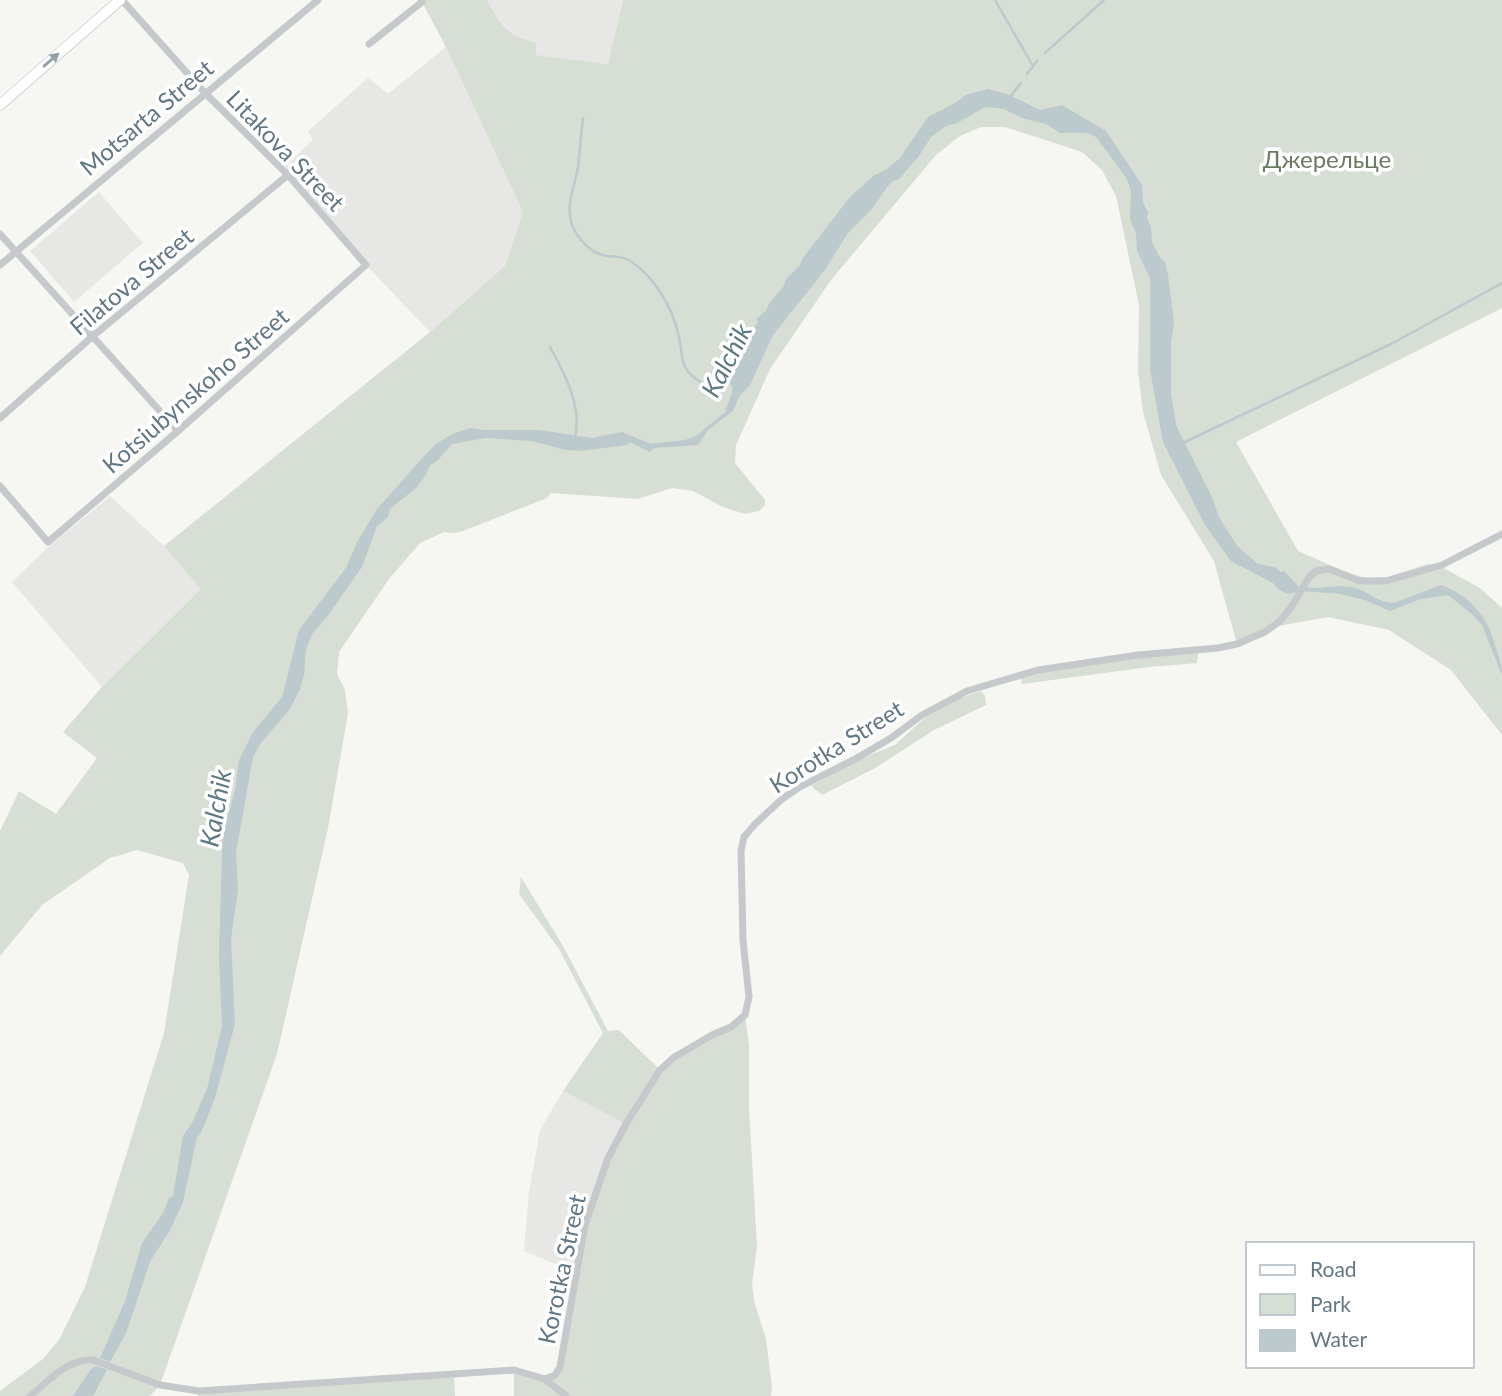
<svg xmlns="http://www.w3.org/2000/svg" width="1502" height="1396" font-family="Lato,sans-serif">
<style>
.built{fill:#e7e7e5}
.green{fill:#d7ded3}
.water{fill:#bcc9cd}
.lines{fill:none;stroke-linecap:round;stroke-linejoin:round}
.stream{stroke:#bcc9cd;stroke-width:2.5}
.secondary-casing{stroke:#b5bbbf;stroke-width:11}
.minor{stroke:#c5c9cc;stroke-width:7}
.secondary{stroke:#fff;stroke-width:10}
.oneway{fill:#92a0aa}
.labels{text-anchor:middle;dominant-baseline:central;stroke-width:7;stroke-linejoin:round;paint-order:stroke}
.street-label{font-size:24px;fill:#637785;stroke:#fff}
.park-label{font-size:24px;fill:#697c62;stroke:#fff}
.water-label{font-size:26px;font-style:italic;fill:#5f7a82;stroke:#fff}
</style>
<rect width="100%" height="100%" fill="#f6f6f2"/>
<!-- built -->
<path class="built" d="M487 0H623L608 64 535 55 536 43 512 36 501 25Z
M446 47 523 212 505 266 430 332 366 265 282 169 313 140 308 131 368 78 388 94Z
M99 192 143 243 74 302 30 251Z
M110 496 164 546 202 589 102 687 12 582 46 549Z
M563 1091 626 1124 575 1272 524 1251 529 1192 540 1130Z"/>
<!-- green -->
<path class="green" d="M421 0H487C503 28 504 34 536 43V55L608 64 623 0H1502V308L1236 442 1298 551 1348 573 1366 578 1387 577 1428 564 1438 565 1480 588 1502 608V735L1451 670 1389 630 1328 617 1273 627 1237 644 1214 561 1161 475 1143 412 1138 371 1139 305 1116 196 1102 170 1082 152 1005 127H981L960 136 936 155 831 280 770 369 736 445 735 463 765 500V505L759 511 745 514 723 507 693 491 672 488 638 499 551 493 547 498 463 531 454 533 444 532 420 543 389 579 339 652 337 674 345 690 348 713 328 828 277 1054 160 1385 150 1396H0V1391L43 1359 59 1340 85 1287 164 1033 189 875 183 863 137 850 110 858 42 905 0 956V831L19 791 56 814 97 758 63 732 102 687 201 589 164 546 430 332 505 266 523 212 446 47Z
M1199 649 1197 663 1149 667 1022 684 1021 675Z
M981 691 985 696 986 705 934 730 875 768 822 795 811 786 860 759 895 745 928 715 954 700Z
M521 877 563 946 608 1031 619 1030 660 1070 745 1015 749 1045V1108L757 1247 752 1284 754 1301 766 1339 772 1387 771 1396H514V1370L545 1379 560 1367 575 1272 596 1192 626 1124 563 1091 603 1033 559 949 519 894Z
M454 1375 455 1396H198L199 1391Z"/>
<!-- water -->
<path class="water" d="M988 89 1007 94 1040 110 1062 105 1106 131 1142 185 1143 202 1148 212 1147 218 1151 226 1152 242 1159 256 1165 262 1168 275 1174 322 1171 343V394L1176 425 1212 497 1219 517 1237 546 1258 564 1275 567 1281 572 1284 571 1299 587 1296 592 1288 594 1279 590 1273 583 1231 561 1205 525 1163 442 1150 369V278L1137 251 1136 233 1130 220 1131 190 1127 179 1096 137 1087 133H1060L1046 124 1022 118 1004 109 985 107 957 123 946 126 931 137 919 156 898 180 893 181 888 186 871 210 848 233 825 270 773 335 750 385 739 397 733 411 708 430 698 445 654 448 650 452 630 442 626 445 581 451 566 450 531 441 486 438 452 444 437 461 430 465 426 475 416 488 390 509 388 517 377 526 362 567 329 614 312 634 306 650 304 675 300 689 290 709 260 744 253 757 236 852 238 890 231 939 235 1024 215 1098 201 1133 197 1137 183 1202 170 1230 150 1262 126 1333 110 1362 100 1358 125 1301 142 1243 163 1213 169 1198 173 1196 183 1136 193 1121 207 1089 222 1026 219 955 222 854 223 835 235 790 239 760 253 732 282 697 299 630 346 568 357 542 377 509 425 455 436 444 452 434 471 428 484 430H539L592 438 622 432 651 444 685 440 696 436 725 412 732 392V386L726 379 742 346 758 322 756 319 766 311 769 304 783 287 786 279 800 265 802 259 850 197 873 176 887 169 900 158 928 117 955 103 966 95Z
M1441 585C1471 596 1489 618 1496 649 1499 658 1502 665 1502 675L1482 625 1473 615 1448 595 1420 599 1390 611 1365 600 1340 594 1303 591 1305 587C1319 590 1336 584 1351 587 1366 589 1377 603 1394 603Z
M96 1366 107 1370 93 1396H73L91 1369Z"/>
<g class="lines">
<!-- stream -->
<path class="stream" d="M995 0 1033 66
M1045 53 1104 0
M1027 74 1037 61
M1010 97 1021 83
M583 118C581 134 580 151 578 167 575 186 565 205 572 225 578 239 591 254 607 256 616 257 624 256 632 262 655 278 672 307 678 333 685 358 676 367 702 383L729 379
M550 347C565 374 584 410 574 440
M1183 443 1393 343 1502 283"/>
<defs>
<path id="secondary" d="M0 105 120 0"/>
</defs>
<!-- secondary casing -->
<use href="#secondary" class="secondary-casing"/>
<!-- minor -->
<path class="minor" d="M369 44 422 2 421 0
M0 234 178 431
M0 265 318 0
M0 418 93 336 288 175
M0 486 48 542 178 431 366 265 288 175 205 93 122 0
M545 1379 555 1375 560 1367 585 1225 608 1158 626 1124 660 1070 673 1058 712 1035 731 1027 745 1015 749 997 743 940 741 851 744 837 755 824 782 799 798 788 857 758 891 738 922 715 967 691 1038 670 1138 655 1218 648 1237 644 1265 632 1280 621 1292 606 1309 577 1316 571 1329 569 1360 581H1386L1442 565 1502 534
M30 1396C49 1381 68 1358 93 1360L160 1385 199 1391 514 1370 545 1379 566 1396"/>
<!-- secondary -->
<use href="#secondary" class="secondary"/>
</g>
<!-- one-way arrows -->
<defs><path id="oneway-solid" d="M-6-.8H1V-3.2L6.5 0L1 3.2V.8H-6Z" transform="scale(1.75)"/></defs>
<use class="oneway" href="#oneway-solid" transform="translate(51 60) rotate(-41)"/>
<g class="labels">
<!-- street labels -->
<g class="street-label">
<text transform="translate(146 117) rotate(-40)">Motsarta Street</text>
<text transform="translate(286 150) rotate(46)">Litakova Street</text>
<text transform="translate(131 281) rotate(-40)">Filatova Street</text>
<text transform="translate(195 390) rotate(-41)">Kotsiubynskoho Street</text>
<text transform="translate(836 746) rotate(-32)">Korotka Street</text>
<text transform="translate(561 1269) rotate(-78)">Korotka Street</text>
</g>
<!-- park labels -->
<g class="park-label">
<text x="1327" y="158">Джерельце</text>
</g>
<!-- water labels -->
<g class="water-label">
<text transform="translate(726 360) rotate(-63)">Kalchik</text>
<text transform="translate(215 808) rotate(-80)">Kalchik</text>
</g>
</g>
<!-- legend -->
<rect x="1246" y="1242" width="228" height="126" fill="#ffffff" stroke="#c1c9ce" stroke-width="2"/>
<rect x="1260" y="1265" width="35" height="10" fill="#ffffff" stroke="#c1c9ce" stroke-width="2"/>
<text x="1310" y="1277" font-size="21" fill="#637785">Road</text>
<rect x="1260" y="1294" width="35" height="21" fill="#d7ded3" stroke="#c1c9ce" stroke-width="2"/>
<text x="1310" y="1312" font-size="21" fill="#637785">Park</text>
<rect x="1260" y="1330" width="35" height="21" fill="#bcc9cd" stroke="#c1c9ce" stroke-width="2"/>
<text x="1310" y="1347" font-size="21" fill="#637785">Water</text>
</svg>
